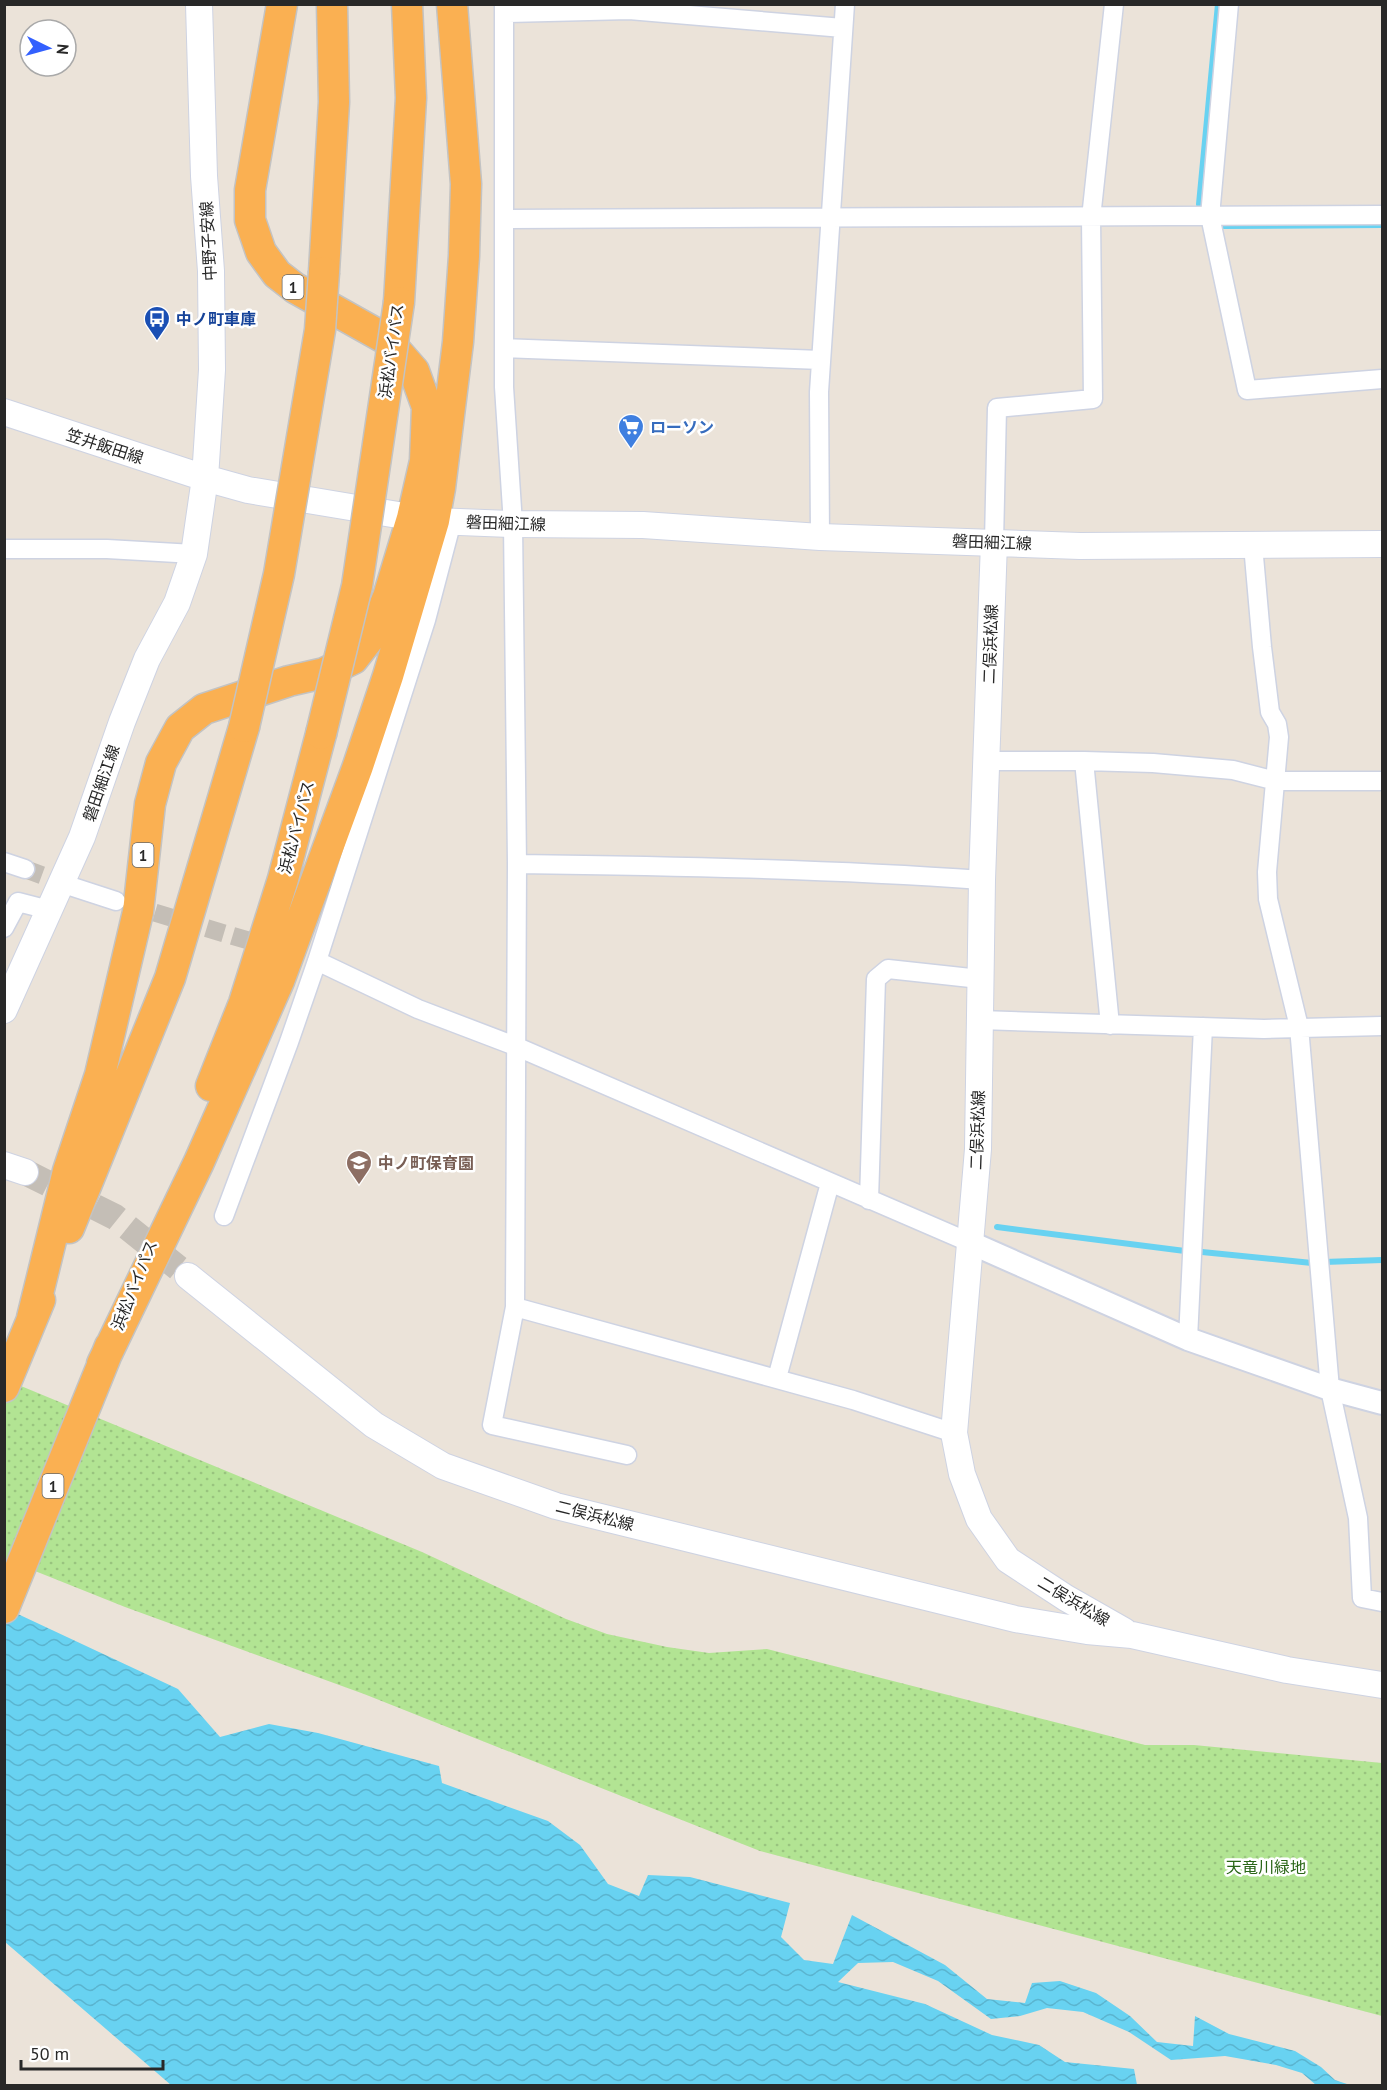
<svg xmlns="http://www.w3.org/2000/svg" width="1387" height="2090" font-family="'PT Sans','Noto Sans JP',sans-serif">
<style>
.park{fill:url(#park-dots)}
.water{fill:url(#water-waves)}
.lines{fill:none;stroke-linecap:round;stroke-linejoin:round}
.stream{stroke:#68d2f1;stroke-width:6}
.minor-tunnel{stroke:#c4beb6;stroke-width:18;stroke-dasharray:18 9;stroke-linecap:butt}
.secondary-tunnel{stroke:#c4beb6;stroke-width:26;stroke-dasharray:26 13;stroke-linecap:butt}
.minor-casing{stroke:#ced3e2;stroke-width:21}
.tertiary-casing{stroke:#ced3e2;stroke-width:26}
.secondary-casing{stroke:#ced3e2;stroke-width:28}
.trunk-casing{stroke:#c3c3c3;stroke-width:33}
.minor{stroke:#fff;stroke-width:18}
.tertiary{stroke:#fff;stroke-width:22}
.secondary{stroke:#fff;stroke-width:26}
.trunk{stroke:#fab052;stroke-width:30}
.trunk-bridge-casing{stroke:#c3c3c3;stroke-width:33;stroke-linecap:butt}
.trunk-bridge{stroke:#fab052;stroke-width:30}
.labels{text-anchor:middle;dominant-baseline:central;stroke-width:5;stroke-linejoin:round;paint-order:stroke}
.shield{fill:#fff;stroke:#686868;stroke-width:1.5}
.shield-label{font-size:15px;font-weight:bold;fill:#282828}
.street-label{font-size:16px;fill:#282828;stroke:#fff}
.transit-label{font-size:16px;font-weight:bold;fill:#164399;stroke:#fff;text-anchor:start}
.shop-label{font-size:16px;font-weight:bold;fill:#366cbe;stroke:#fff;text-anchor:start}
.education-label{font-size:16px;font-weight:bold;fill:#785e54;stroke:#fff;text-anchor:start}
.park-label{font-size:16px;fill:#2a6617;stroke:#fff}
</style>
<defs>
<pattern id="park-dots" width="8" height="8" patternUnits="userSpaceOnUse" patternTransform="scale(1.5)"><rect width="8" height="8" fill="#b2e493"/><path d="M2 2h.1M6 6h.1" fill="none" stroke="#99c47f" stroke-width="1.8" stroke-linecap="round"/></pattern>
<pattern id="water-waves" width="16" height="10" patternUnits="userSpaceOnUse" patternTransform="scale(1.5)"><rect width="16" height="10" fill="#68d2f1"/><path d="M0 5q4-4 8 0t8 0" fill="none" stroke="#5ab4cf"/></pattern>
</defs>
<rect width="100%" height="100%" fill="#ebe3d9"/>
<!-- park -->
<path class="park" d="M4 1379 422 1552 566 1619 607 1634 667 1647 709 1653 767 1649 1145 1745H1194L1382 1763V2016L760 1851 364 1694 125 1607 5 1559Z"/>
<!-- water -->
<path class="water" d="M5 1608 178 1689 220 1737 269 1724 318 1733 439 1766 442 1783 548 1821 580 1845 608 1884 639 1896 648 1875 690 1877 790 1903 781 1937 804 1960 833 1964 852 1915 945 1965 987 1999 1025 2003 1032 1983 1060 1981 1096 1993 1130 2016 1157 2042 1193 2046 1195 2016 1229 2034 1295 2051 1321 2067 1335 2080 1350 2085H1316L1302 2073 1276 2065 1225 2056 1171 2060 1129 2032 1083 2012 1047 2008 1020 2016 991 2019 938 1981 893 1962 858 1963 838 1982 925 2004 992 2035 1039 2045 1065 2062 1134 2069 1137 2085H171L5 1942Z"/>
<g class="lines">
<!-- stream -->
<path class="stream" d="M1199 204 1218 4
M1222 226 1382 225
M997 1227 1185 1251
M1202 1252 1312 1263
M1324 1262 1382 1260"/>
<!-- minor-tunnel -->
<path class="minor-tunnel" d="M25 869 71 886
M129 905 317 961"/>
<!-- secondary-tunnel -->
<path class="secondary-tunnel" d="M25 1172 115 1217 188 1276"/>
<defs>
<path id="minor" d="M504 4V387L513 524 517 864
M1229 4 1210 216 1247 390 1382 379
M504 13 629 10 843 28
M504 219 1382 215
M504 348 821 360
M820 537 819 392 845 4
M994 542 997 408 1093 399 1091 218 1114 4
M1253 545 1262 647 1270 712 1277 724 1279 737 1267 872 1268 899 1299 1027 1330 1389 1358 1518 1362 1598 1382 1602
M4 549H107L194 554
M986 761H1084L1153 763 1233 770 1276 781H1382
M1084 761 1110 1025
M4 862 25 869
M73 887 116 901
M4 928 18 902 49 910
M317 961 418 1009 515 1046 971 1243
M980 1020 1264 1029 1382 1026
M869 1200 876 979 888 969 980 979
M224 1216 289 1042 317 961 426 620 452 521
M515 1307 853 1400 954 1433
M1188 1339 1203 1027
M777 1378 830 1183
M627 1455 492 1425 515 1307 517 864C672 866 827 869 982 880"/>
<path id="tertiary" d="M971 1243 1188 1339 1330 1389 1382 1403"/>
<path id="secondary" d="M4 412 205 478 248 490 434 521 513 524 643 525 820 537 1080 546 1382 544
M994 542 982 880 978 1149 954 1433 962 1474 979 1519 1008 1560 1066 1598 1124 1631
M4 1010 82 837 122 722 147 659 177 603 194 554 205 478 212 370 211 271 204 176 199 4
M4 1165 25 1172
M188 1276 374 1425 443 1466 556 1506 1015 1619 1087 1631 1132 1635 1287 1670 1382 1685"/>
<path id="trunk" d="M324 272 334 102 332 4
M399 302 411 98 407 4
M211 1086 244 1003 283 879 321 734
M69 1228 170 978 244 727
M32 1318 68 1171 100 1075 138 912 150 804 161 763 180 728 204 709 289 681 324 673 353 659 371 636 388 597 412 518 425 461 427 407 414 371 386 339 295 288 277 274 261 252 250 220V190L282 4
M102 1364 199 1162 279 981 358 766 388 676 434 521 440 488 458 342 464 256 466 184 452 4
M4 1387 40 1300
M4 1608 110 1346"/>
</defs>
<!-- minor casing -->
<use href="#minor" class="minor-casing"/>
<!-- tertiary casing -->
<use href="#tertiary" class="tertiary-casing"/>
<!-- secondary casing -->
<use href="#secondary" class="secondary-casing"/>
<!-- trunk casing -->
<use href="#trunk" class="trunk-casing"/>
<!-- minor -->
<use href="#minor" class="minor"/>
<!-- tertiary -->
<use href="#tertiary" class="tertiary"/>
<!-- secondary -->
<use href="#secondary" class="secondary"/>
<!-- trunk -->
<use href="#trunk" class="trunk"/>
<defs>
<path id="trunk-bridge" d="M244 727 279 574 320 330 324 272
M321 734 357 586 399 302"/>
</defs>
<!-- trunk-bridge casing -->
<use href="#trunk-bridge" class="trunk-bridge-casing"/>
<!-- trunk-bridge -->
<use href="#trunk-bridge" class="trunk-bridge"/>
</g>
<!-- icons -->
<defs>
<symbol id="bus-pin" viewBox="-11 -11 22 30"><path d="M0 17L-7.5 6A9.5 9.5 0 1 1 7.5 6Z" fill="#1a4fb4" stroke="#fff"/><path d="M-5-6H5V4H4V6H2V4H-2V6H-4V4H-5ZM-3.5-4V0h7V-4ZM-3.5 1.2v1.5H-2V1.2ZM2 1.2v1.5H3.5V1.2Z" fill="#fff"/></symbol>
<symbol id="supermarket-pin" viewBox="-11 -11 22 30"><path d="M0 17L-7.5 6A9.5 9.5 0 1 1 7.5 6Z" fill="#3f7fe0" stroke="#fff"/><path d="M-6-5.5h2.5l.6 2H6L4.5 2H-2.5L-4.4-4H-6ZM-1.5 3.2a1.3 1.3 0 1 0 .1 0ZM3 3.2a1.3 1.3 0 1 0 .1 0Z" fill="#fff"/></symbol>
<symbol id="school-pin" viewBox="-11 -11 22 30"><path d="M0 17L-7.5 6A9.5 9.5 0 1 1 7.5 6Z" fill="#8d6e63" stroke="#fff"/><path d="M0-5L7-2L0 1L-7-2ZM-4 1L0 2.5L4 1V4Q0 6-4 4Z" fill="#fff"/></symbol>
</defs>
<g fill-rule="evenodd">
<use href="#bus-pin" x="142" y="304" width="30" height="40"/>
<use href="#supermarket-pin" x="616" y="412" width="30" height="40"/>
<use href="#school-pin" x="344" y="1148" width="30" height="40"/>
</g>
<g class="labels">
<!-- shield labels -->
<g class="shield">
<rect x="282.5" y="275" width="21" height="24" rx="4.5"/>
<rect x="132.5" y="843" width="21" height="24" rx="4.5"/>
<rect x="42.5" y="1474" width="21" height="24" rx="4.5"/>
</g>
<g class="shield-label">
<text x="293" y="287">1</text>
<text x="143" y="855">1</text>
<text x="53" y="1486">1</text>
</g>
<!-- street labels -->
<g class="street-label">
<text transform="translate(208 241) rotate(-93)">中野子安線</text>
<text transform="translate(391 351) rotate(-82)">浜松バイパス</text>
<text transform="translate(105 446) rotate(18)">笠井飯田線</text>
<text transform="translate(506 523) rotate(2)">磐田細江線</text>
<text transform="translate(992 542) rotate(2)">磐田細江線</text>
<text transform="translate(990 644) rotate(-88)">二俣浜松線</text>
<text transform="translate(101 783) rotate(-71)">磐田細江線</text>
<text transform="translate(296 827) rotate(-75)">浜松バイパス</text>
<text transform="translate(977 1130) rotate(-88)">二俣浜松線</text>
<text transform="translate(134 1285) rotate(-68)">浜松バイパス</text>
<text transform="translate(595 1515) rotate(14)">二俣浜松線</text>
<text transform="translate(1074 1601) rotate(31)">二俣浜松線</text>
</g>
<!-- transit labels -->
<g class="transit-label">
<text x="176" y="319">中ノ町車庫</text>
</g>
<!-- shop labels -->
<g class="shop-label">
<text x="650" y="427">ローソン</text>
</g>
<!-- education labels -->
<g class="education-label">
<text x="378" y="1163">中ノ町保育園</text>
</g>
<!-- park labels -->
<g class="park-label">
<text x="1266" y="1867">天竜川緑地</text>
</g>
</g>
<!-- border -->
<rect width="1387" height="2090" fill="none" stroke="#282828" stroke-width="12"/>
<!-- north arrow -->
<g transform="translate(48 48) rotate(95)"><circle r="28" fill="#ffffff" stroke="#a9a9a9" stroke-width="1.5"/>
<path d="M0-4.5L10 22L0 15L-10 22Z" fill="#3360fe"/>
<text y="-9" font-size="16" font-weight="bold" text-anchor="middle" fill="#282828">N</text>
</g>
<!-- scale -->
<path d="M21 2060v9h142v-9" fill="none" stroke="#282828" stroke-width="3"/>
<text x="30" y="2060" font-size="18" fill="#282828" stroke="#ffffff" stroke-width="4.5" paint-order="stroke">50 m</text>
</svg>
